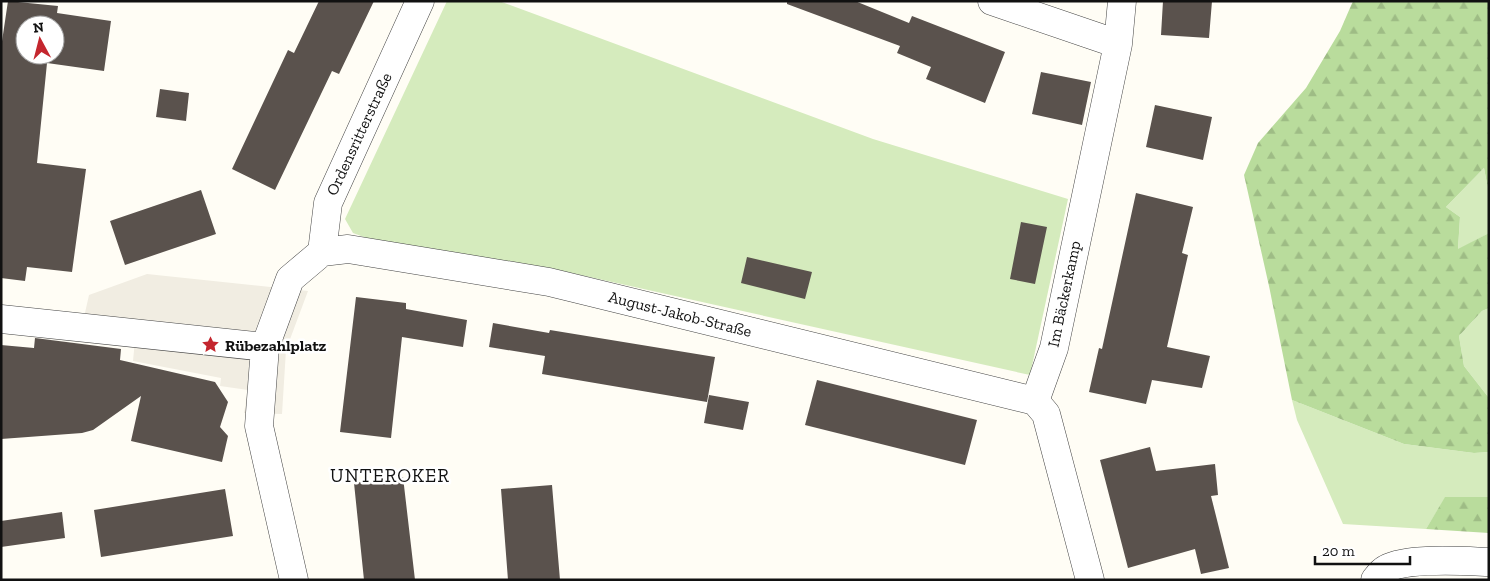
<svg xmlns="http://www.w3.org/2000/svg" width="1490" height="581" font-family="'Zilla Slab',serif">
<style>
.grass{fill:#d5ebbd}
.forest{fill:url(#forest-firs)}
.plaza{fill:#f1ede2}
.building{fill:#5a524d;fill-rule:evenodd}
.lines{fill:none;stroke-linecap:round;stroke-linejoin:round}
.minor-casing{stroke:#444;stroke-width:29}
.minor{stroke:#fff;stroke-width:28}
.labels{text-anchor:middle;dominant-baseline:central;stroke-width:5;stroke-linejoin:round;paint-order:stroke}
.street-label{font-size:16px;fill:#111;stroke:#fff}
.poi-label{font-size:16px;font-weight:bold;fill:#111;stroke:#fff;text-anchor:start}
.quarter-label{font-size:19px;letter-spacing:1px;fill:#111;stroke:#fff}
</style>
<defs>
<pattern id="forest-firs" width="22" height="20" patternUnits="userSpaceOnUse" patternTransform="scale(1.25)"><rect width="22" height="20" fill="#b9dc9c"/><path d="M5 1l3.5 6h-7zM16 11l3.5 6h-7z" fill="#9ebc85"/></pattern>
</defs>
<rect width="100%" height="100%" fill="#fffdf5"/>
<!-- grass -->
<path class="grass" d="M447 1H499L873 139 1068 199 1030 375 549 268 372 240 353 233 345 219Z
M1484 168 1489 194V233L1458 250 1460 217 1446 207Z
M1489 308V398L1464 366 1459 336 1482 311Z
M1292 400 1404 444 1474 453 1489 452V497L1445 498 1426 529 1343 524 1297 420Z"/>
<!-- forest -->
<path class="forest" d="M1353 1H1489V194L1484 168 1446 207 1460 217 1458 249 1489 233V308L1482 311 1459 336 1464 366 1489 398V452L1474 453 1404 444 1292 400 1269 286 1244 175 1258 143 1306 88 1340 31Z
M1445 497H1489V533L1426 529Z"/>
<!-- plaza -->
<path class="plaza" d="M147 274 308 291 286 350 282 414 244 413 248 390 220 386 221 378 133 361 135 340 80 335 89 295Z"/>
<!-- building -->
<path class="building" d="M8 1 58 6 57 13 111 21 104 71 47 63 37 163 86 169 72 272 27 267 25 281 1 278V48ZM25 25H55V55H25Z
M319 1H374L339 74 332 71 275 190 232 169 288 50 294 53Z
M787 1H855L909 23 912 16 1005 52 985 103 926 79 931 67 897 53 900 46 787 4Z
M1163 1H1212L1209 38 1161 35Z
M1041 72 1091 82 1082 125 1032 114Z
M160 89 189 93 186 121 156 117Z
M1155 105 1212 117 1203 160 1146 147Z
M201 190 216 234 125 265 110 221Z
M1136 193 1193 207 1182 253 1188 255 1167 347 1210 356 1202 388 1152 380 1146 404 1089 392 1099 348 1102 349Z
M1021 222 1047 227 1035 284 1010 279Z
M747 257 812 272 805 299 741 283Z
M356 297 406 303V309L467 320 463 347 402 337 391 438 340 432Z
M493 323 549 333 550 330 715 357 707 402 542 374 545 356 489 347Z
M35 338 121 349 120 360 215 382 228 402 220 427 228 436 222 462 131 441 141 396 93 430 82 433 1 439V345L34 348Z
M817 380 977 420 965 465 805 425Z
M709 395 749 402 743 430 704 423Z
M1150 447 1156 471 1215 464 1218 495 1211 496 1229 568 1201 574 1195 549 1128 568 1100 460Z
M403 477 415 580H364L354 483Z
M552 485 560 580H508L501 489Z
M225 489 233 536 101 557 94 510Z
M62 512 65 538 1 547V521Z"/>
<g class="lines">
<defs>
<path id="minor" d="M992 1 1118 44
M322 252 348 249 549 282 1035 401
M1 319 265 347
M1035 401 1054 348 1118 44 1122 1
M1035 401 1046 414 1090 580
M294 580 259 426 265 347 290 279 322 252 328 203 420 1
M1375 580C1378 576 1382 571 1386 569 1407 557 1464 561 1489 562"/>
</defs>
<!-- minor casing -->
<use href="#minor" class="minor-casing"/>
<!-- minor -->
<use href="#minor" class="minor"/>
</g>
<!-- icons -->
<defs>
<symbol id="sight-bare" viewBox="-9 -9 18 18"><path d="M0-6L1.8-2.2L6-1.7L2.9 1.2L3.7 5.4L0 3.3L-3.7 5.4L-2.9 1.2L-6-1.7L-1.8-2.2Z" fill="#c4262e" stroke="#fff" stroke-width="2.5" paint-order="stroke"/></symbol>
</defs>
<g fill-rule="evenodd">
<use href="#sight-bare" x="198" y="332" width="25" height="25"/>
</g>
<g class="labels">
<!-- street labels -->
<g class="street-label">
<text transform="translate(359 134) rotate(-65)">Ordensritterstraße</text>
<text transform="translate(1064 294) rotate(-78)">Im Bäckerkamp</text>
<text transform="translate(680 314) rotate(14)">August-Jakob-Straße</text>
</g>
<!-- poi labels -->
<g class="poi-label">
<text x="225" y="345">Rübezahlplatz</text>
</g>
<!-- quarter labels -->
<g class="quarter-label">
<text x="390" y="475">UNTEROKER</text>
</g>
</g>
<!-- border -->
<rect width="1490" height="581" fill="none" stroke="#111111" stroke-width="5"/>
<!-- north arrow -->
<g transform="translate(40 40) rotate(353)"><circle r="24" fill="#ffffff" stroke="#a0a0a0"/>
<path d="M0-4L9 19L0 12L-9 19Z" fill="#c4262e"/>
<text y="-8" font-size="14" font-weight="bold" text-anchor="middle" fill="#111111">N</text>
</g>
<!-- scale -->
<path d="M1315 556v8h95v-8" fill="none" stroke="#111111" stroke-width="2.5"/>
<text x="1322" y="556" font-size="15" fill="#111111" stroke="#ffffff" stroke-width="4" paint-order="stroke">20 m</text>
</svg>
